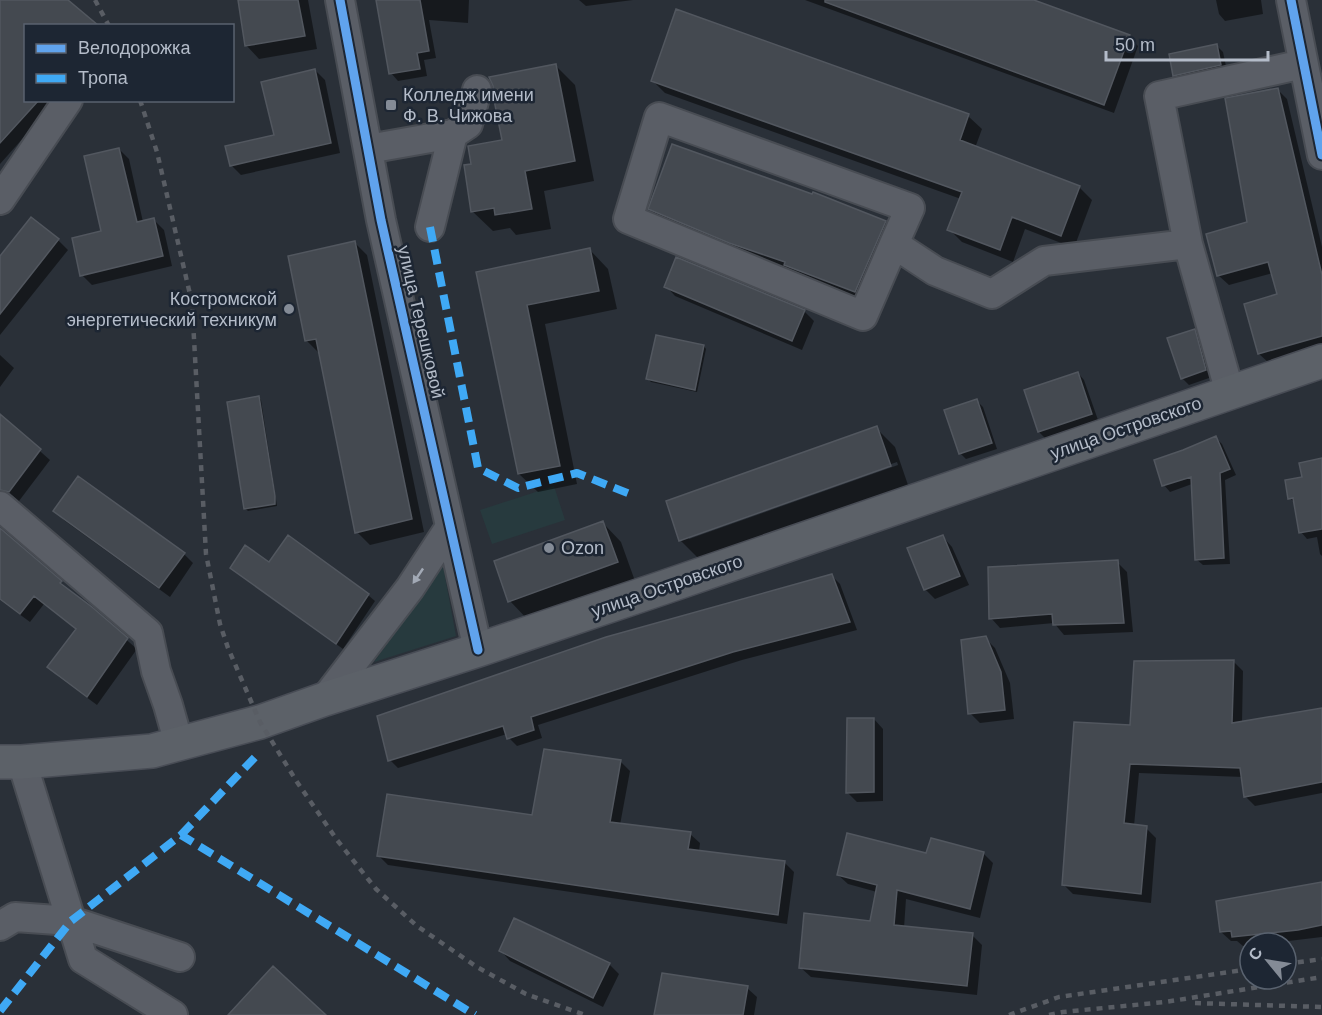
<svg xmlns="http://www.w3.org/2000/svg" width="1322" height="1015" font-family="Helvetica,sans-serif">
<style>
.green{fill:#273a3e}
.shadow{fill:#0007;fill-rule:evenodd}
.building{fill:#444950;stroke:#52575f;stroke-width:1.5}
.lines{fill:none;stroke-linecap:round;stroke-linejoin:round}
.minor-casing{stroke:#484c53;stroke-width:32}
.major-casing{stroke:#484c55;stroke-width:36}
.minor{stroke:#5a5e66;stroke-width:28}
.major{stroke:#5c6168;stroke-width:33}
.rail{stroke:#595d64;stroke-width:4.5;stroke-dasharray:6 6;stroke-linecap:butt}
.quiet{stroke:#3fa9f5;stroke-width:8;stroke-dasharray:15 8;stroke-linecap:butt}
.cycleway-casing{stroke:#1d2633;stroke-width:13}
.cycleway{stroke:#60a3ed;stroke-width:9}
.oneway{fill:#a2a9b5}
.poi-dot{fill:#848b96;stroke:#1d2633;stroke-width:2}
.labels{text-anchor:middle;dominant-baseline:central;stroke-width:5;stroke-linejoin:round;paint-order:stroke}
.poi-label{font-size:18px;fill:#b4bcc9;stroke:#1d2633;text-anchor:start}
.street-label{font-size:18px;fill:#b4bcc9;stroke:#1d2633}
</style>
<rect width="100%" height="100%" fill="#2a3038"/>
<!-- green -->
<path class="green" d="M554 486 565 520 492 544 480 510Z
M443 566 456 636 374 662 441 569Z"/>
<!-- shadow -->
<path class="shadow" d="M0 0H66L26 26V100H57L0 164Z
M239 0H308L317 49 259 59 246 45Z
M378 0H469L468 23 429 20 436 58 424 60 427 76 398 81 391 73Z
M579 0H633L586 6Z
M805 0H1029L1129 37 1138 46 1114 113Z
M1216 0H1261L1263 14 1225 21 1219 14Z
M677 11 968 116 982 129 975 148 1079 187 1092 200 1074 248 1025 229 1013 262 962 242 949 229 961 199 665 93 652 80Z
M1217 46 1223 52 1227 71 1181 82 1174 75Z
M555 65 575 85 594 181 544 191 551 229 516 235 510 228 493 231 472 211 473 165 503 141Z
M315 70 325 80 340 153 241 175 231 165 276 136Z
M1277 89 1287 99 1322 247V348L1269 363 1259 354 1279 295 1273 273 1229 285 1219 276 1207 235 1248 223Z
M119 149 129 159 143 222 154 220 164 230 172 266 92 285 82 275 103 233Z
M650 209 885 222 895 232 865 301 796 274 791 270 740 252 660 219Z
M31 219 58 240 68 250 0 335V259Z
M354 242 367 255 424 532 370 545 357 532 320 354 307 341Z
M590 250 608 269 617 309 545 324 577 484 538 492 519 474 478 273Z
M666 286 804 311 814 321 802 350 675 296Z
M1194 330 1201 337 1212 377 1189 385 1182 378Z
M704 346 706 349 697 392 651 382 648 379Z
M0 355 14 368 0 387Z
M1078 373 1084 380 1098 420 1045 438 1039 432Z
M259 397 261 400 277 506 248 511 245 508Z
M976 400 983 407 997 449 966 459 960 453Z
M0 416 50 460 19 501 0 485Z
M876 428 895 447 908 485 699 559 680 540ZM897 462 898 465 689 539V535Z
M1216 438 1222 444 1236 475 1225 480 1230 564 1203 565 1196 559 1192 484 1170 492 1164 485Z
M1322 460V556L1320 554 1317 537 1307 539 1301 532 1296 504 1290 498 1304 478Z
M55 511 184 554 193 563 170 597 65 521Z
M603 523 621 542 635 581 528 620 510 601Z
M0 530 137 649 97 705 59 677 49 667 77 630 44 604 30 622 0 600Z
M943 537 952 547 969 585 935 599 925 589Z
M1117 562 1127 572 1133 632 1064 635 1054 623 1000 628 991 618Z
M270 564 368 595 375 601 343 649 239 574 232 568Z
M832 576 840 584 857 630 742 660 538 725 542 738 517 746 509 738 507 734 398 768 390 760Z
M985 638 995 648 1010 683 1014 719 980 723 970 713Z
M1233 661 1243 671 1242 723 1322 709V793L1255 806 1245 796 1243 777 1139 773 1134 826 1146 828 1156 838 1151 903 1073 894 1064 885 1131 726Z
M874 719 883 729V801L857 802 847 792Z
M620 761 630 771 620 825 690 834 700 843 699 852 784 862 794 872 787 924 388 865 378 855 533 816Z
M983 853 993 863 980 918 906 899 904 928 972 935 982 945 977 995 811 977 801 968 871 923 877 892 848 884 838 875 927 854Z
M1322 884V937L1272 943H1250V945L1243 946 1237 941H1231L1221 932Z
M501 951 609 964 619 974 603 1007 510 961Z
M747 988 757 997 754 1015H656Z"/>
<!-- building -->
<path class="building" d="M0 0H68L99 26H26V100H39L0 143Z
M238 0H298L305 36 245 46Z
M376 0H420L429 51 417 53 420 69 389 74Z
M825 0H1034L1130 35 1104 105 825 2Z
M676 9 969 114 960 140 1080 186 1061 236 1012 217 1000 250 947 230 962 192 651 81Z
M1217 44 1221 65 1173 76 1169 54Z
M556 64 575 161 525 171 532 209 495 215 494 208 471 212 464 165 471 164 468 146 502 140 493 95V86L489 77Z
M315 69 331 143 230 166 225 146 274 135 261 82Z
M1278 88 1322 275V336L1258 354 1244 304 1277 294 1268 262 1217 276 1206 234 1247 222 1225 98Z
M672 144 812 194 813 192 886 221 855 292 784 265 785 262 729 243 648 209Z
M119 148 137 222 154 218 163 256 80 276 72 238 101 231 84 156Z
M31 217 59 239 0 314V256Z
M355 241 412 519 355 533 316 339 305 341 288 256Z
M590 248 599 291 527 305 560 466 518 474 476 272Z
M676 257 805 310 792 341 664 287Z
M1195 329 1206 370 1181 379 1167 338Z
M656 335 704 345 695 390 646 379Z
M1078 372 1092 414 1038 432 1024 390Z
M259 396 275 496V504L244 509 227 402Z
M977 399 992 443 959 454 944 410Z
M0 414 41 449 9 492 0 490Z
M877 426 891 466 679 541 666 501Z
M1216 436 1230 469 1220 473 1224 558 1195 560 1191 477 1162 486 1154 460 1183 450Z
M1322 458V529L1299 533 1293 498 1288 499 1285 480 1302 477 1299 463Z
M78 476 185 553 159 588 53 511Z
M603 521 618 562 508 602 494 561Z
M0 528 62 581 60 583 92 607 128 638 87 697 47 667 76 629 34 596 20 614 0 599Z
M288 535 369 594 336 644 230 568 245 545 269 562Z
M943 535 960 576 924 590 907 548Z
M1118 560 1124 623 1053 625 1052 614 989 619 988 567Z
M832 574 850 622 733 652 531 717 534 730 507 739 503 726 388 761 377 716 606 637Z
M986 636 1001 672 1005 710 968 714 961 640Z
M1234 660 1232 723 1322 708V782L1244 797 1240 768 1130 764 1124 823 1147 826 1141 894 1062 885 1074 722 1130 725 1134 661Z
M847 718H874V792L846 793Z
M544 749 621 760 610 822 691 832 688 849 785 861 778 915 377 856 387 794 532 815Z
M847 833 926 853 931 838 984 852 970 909 897 890 894 925 973 933 967 986 799 968 804 913 870 921 877 885 837 875Z
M1322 882V925L1298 930 1232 937 1231 931 1220 932 1216 901Z
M514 918 610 963 593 998 499 951Z
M273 966 326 1015H228Z
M662 973 748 986 743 1015H654Z"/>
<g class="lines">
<defs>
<path id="minor" d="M340 0 381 220 478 650
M1291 0 1322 155
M368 149 453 134
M0 200 68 100
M430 227 453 134 468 124 477 90
M894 244 863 316 628 219 659 117 910 208 894 244 935 271 992 294 1044 261 1188 244
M1230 393 1188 244 1159 96 1303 64
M0 506 148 633 156 671 168 705 179 744
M325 699 410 588 450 527
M22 762 83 959 173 1015
M0 926 15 917 71 921 180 957"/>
<path id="major" d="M0 762H22L152 751 260 722 325 699 478 650 662 588 1322 361"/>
</defs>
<!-- minor casing -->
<use href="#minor" class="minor-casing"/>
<!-- major casing -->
<use href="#major" class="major-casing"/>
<!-- minor -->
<use href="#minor" class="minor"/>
<!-- major -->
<use href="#major" class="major"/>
<!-- rail -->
<path class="rail" d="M95 0 109 26
M140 100 157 152 192 303 206 554 220 624 228 648 260 722 297 782 337 840 376 889 417 926 477 967 526 994 585 1015
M1286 964 1322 959
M1195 1003 1322 1007
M1009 1015 1059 997 1250 969
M1049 1015 1063 1012 1165 1002 1322 977"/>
<!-- quiet -->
<path class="quiet" d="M430 227 478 468 518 488 577 473 635 496
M181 835 259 753
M0 1011 71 921 181 835 475 1015"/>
<defs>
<path id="cycleway" d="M340 0 381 220 478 650
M1291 0 1322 155"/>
</defs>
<!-- cycleway casing -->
<use href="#cycleway" class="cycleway-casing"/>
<!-- cycleway -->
<use href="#cycleway" class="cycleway"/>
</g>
<!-- one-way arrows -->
<defs><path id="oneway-solid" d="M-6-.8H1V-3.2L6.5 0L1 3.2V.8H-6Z" transform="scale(1.5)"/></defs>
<use class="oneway" href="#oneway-solid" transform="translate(418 576) rotate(124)"/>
<!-- markers -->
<g class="poi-dot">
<rect x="385" y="99" width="12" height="12" rx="3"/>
<circle cx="289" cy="309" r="6"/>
<circle cx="549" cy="548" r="6"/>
</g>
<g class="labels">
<!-- poi labels -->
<g class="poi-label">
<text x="403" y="95">Колледж имени<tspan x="403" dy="21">Ф. В. Чижова</tspan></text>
<text x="277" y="299" text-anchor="end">Костромской<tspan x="277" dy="21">энергетический техникум</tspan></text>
<text x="561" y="548">Ozon</text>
</g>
<!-- street labels -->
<g class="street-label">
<text transform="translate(421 322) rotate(77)">улица Терешковой</text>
<text transform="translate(1126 428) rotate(-19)">улица Островского</text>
<text transform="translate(667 586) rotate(-19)">улица Островского</text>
</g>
</g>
<!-- legend -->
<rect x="24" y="24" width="210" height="78" fill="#1d2633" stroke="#59626f" stroke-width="1.5"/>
<rect x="36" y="44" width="30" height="9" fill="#60a3ed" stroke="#59626f" stroke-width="1.5"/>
<text x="78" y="54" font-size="18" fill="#b4bcc9">Велодорожка</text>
<rect x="36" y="74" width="30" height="9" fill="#3fa9f5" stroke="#59626f" stroke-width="1.5"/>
<text x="78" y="84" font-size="18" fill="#b4bcc9">Тропа</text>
<!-- north arrow -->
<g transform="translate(1268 961) rotate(300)"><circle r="28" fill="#1d2633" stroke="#59626f" stroke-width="1.5"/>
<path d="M0-4.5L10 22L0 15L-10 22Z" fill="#848b96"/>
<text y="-9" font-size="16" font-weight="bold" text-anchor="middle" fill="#b4bcc9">С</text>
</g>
<!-- scale -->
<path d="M1106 51v9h162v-9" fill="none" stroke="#b4bcc9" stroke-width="3"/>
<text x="1115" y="51" font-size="18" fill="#b4bcc9" stroke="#1d2633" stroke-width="4.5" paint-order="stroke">50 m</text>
</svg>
